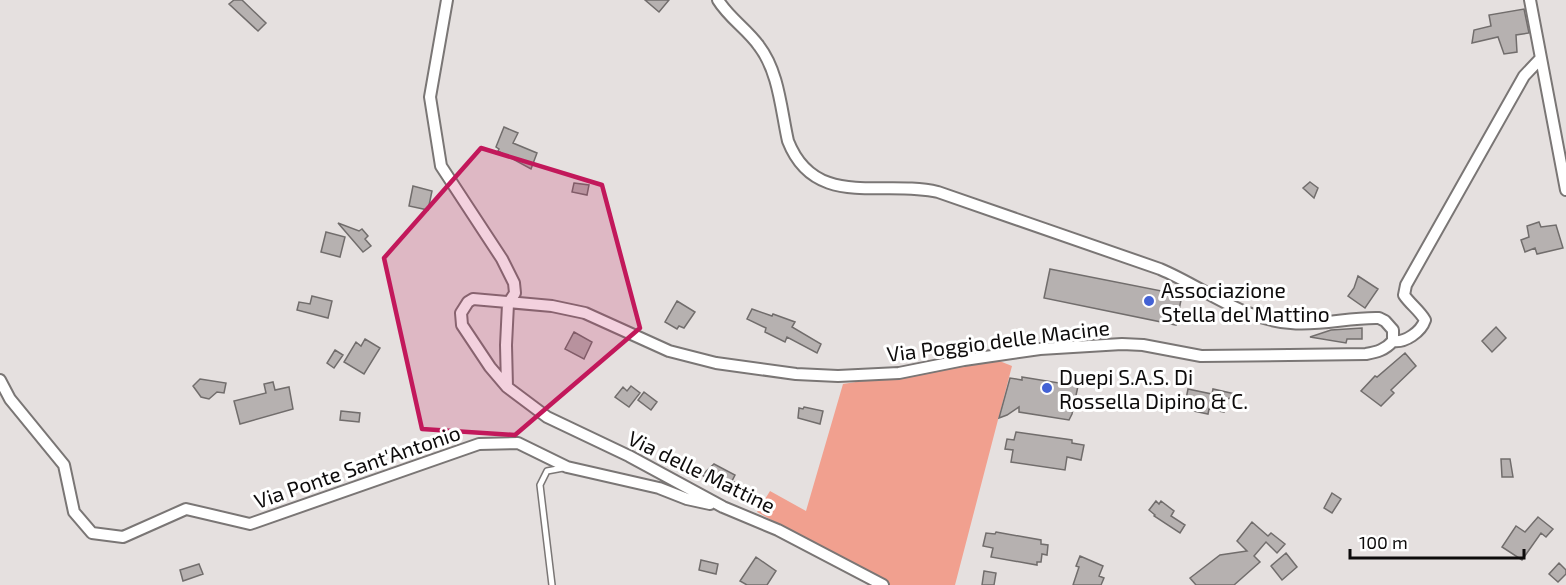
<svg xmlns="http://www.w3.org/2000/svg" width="1566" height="585" font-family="'Exo 2',sans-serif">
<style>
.green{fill:#f1a08f}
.building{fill:#b6b1b0;stroke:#716d6c;stroke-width:1.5}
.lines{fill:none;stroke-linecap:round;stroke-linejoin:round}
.lane-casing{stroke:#7a7675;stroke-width:8}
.street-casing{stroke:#7a7675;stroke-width:14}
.lane{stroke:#fff;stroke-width:5}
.street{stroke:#fff;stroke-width:10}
.marked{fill:#c2185b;fill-opacity:0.2;stroke:#c2185b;stroke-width:4.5;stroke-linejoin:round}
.poi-dot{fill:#4362d5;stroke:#fff;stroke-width:2}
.labels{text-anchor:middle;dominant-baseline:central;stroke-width:6;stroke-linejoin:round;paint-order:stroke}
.poi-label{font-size:21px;fill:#0d0b0b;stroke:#fff;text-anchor:start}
.street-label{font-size:21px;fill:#0d0b0b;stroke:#fff}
</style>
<rect width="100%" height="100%" fill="#e5e0df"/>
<!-- green -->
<path class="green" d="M997 360 1012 366 955 585H890L757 512 770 491 806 511 843 384Z"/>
<!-- building -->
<path class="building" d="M234 0H242L266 23 258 31 229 4Z
M645 0H669L659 12Z
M1524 9 1529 33 1516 35 1517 52 1504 54 1498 37 1472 43 1474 30 1491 26 1489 15Z
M504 127 518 133 513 143 537 153 531 169 498 151 499 149 496 147Z
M1310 182 1318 188 1314 198 1303 188Z
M574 183 589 185 587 195 572 192Z
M413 186 432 191 428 210 409 206Z
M1539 222 1541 227 1556 225 1563 248 1537 254 1535 248 1525 252 1521 240 1529 237 1527 226Z
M338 223 359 231 362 229 368 236 365 239 371 246 363 252Z
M326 232 345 237 340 257 321 252Z
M1050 269 1182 295 1176 325 1044 298Z
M1358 276 1378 289 1365 308 1348 296 1354 288Z
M312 296 332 301 328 318 297 310 299 302 310 304Z
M677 301 695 312 684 328 679 326 677 329 665 322Z
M752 309 772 316 773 314 795 322 792 327 821 344 817 353 787 337 785 342 765 332 766 328 747 319Z
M1496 327 1506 338 1492 352 1482 341Z
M1362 328V339H1347L1346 343 1310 337 1331 330Z
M574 332 592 342 584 359 565 349Z
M365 339 380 348 364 374 344 362 356 342 361 346Z
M335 350 343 355 334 368 327 363Z
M1405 353 1416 366 1391 390 1394 393 1381 406 1361 391 1375 376 1377 377Z
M1022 377 1078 386 1072 414 1069 420 1019 412V407L1007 415 999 418 1010 378 1022 380Z
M200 379 226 383 224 393 217 392 209 399 201 397 193 386Z
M273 382 275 390 289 387 293 409 240 424 234 401 266 393 264 384Z
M631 386 640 393 629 407 615 397 623 387 627 391Z
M1188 389 1212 394 1213 389 1244 396 1226 399 1224 412 1209 409 1208 414 1184 409Z
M644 392 657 402 651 410 638 400Z
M804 407 823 411 820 424 798 418 799 408 803 409Z
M341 411 360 413 359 422 340 420Z
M1016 432 1072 440V443L1084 445 1081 460 1067 457 1065 470 1011 462 1013 450 1005 449 1007 439 1014 440Z
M1501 459H1510L1513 477H1502Z
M714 464 735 475 732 481 734 482 728 494 705 482 707 478 702 475Z
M1332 493 1341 499 1332 513 1324 508Z
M1156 501 1159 504 1161 501 1174 511 1171 516 1185 525 1180 533 1154 516 1155 515 1149 510Z
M1538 517 1553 529 1546 537 1541 533 1522 560 1502 547 1516 526 1525 532Z
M1252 522 1268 536 1271 533 1285 544 1277 553 1266 542 1254 556 1260 562 1234 585H1196L1190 578 1220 555 1247 551 1237 541Z
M996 532 1041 540V544L1048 545 1047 555 1042 554 1041 562H1037V565L991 557 993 548 983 546 986 533 995 534Z
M1286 553 1297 567 1282 580 1271 566Z
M1080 556 1103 566 1099 576 1104 578 1101 585H1073L1079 567 1076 566Z
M756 557 776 571 767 585H747L740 581Z
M701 560 718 564 716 574 699 570Z
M1559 563 1566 570V574L1558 582 1549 574Z
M199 564 203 574 183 581 180 570Z
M984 571 996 573 994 585H982Z"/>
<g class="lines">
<defs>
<path id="lane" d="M552 585 540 485 547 471 563 468"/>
<path id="street" d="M447 0 430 97 441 166 502 259 514 283 515 293 508 304 506 345 507 387
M718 0C729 18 747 29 759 46 779 72 781 110 788 141 815 210 882 179 938 192L1160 269C1205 288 1239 319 1291 323 1320 326 1350 317 1379 318L1385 321 1393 330V341C1385 350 1377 352 1366 354L1201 356 1143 345 1122 344 1040 349 964 360 899 373 838 376 796 374 716 363 669 351 585 313 552 306 473 299 468 302 461 313 462 325 490 367 507 387 547 417 629 456 723 507 778 530 883 585
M1530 0 1566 190
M1393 341C1405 343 1421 332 1425 320 1419 310 1410 304 1404 295L1406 285 1524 76 1541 58
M0 380 10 399 64 465 74 512 92 533 123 537 186 509 250 524 479 444 518 443 567 467 659 488 687 499 710 504"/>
</defs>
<!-- lane casing -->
<use href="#lane" class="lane-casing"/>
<!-- street casing -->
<use href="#street" class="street-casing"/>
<!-- lane -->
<use href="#lane" class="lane"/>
<!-- street -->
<use href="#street" class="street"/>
</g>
<!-- marked area -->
<path class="marked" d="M481 148 602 185 640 328 515 435 422 429 384 258Z"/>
<!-- markers -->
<g class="poi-dot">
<circle cx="1149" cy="301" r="6"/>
<circle cx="1047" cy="388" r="6"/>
</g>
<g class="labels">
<!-- poi labels -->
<g class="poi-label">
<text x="1161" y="289">Associazione<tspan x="1161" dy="24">Stella del Mattino</tspan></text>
<text x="1059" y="376">Duepi S.A.S. Di<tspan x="1059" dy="24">Rossella Dipino &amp; C.</tspan></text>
</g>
<!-- street labels -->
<g class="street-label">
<text transform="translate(998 340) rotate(-7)">Via Poggio delle Macine</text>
<text transform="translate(357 466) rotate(-19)">Via Ponte Sant'Antonio</text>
<text transform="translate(702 471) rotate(26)">Via delle Mattine</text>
</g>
</g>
<!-- scale -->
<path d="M1350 549v9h174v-9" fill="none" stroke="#0d0b0b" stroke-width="3"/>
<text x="1359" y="549" font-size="18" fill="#0d0b0b" stroke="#ffffff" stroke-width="4.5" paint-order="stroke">100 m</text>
</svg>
